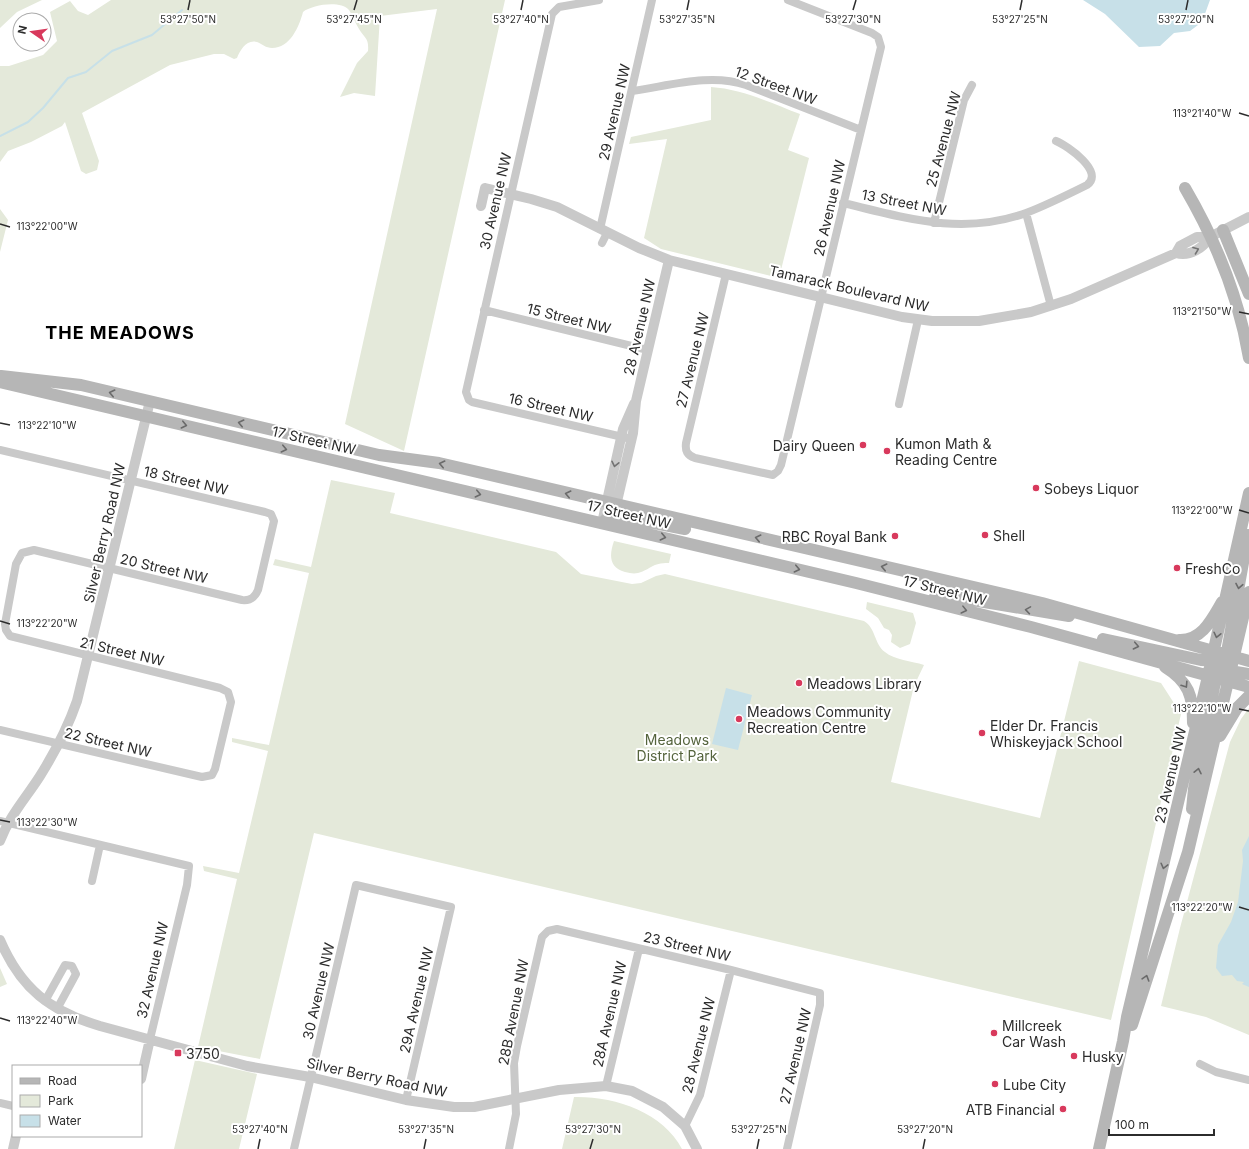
<svg xmlns="http://www.w3.org/2000/svg" width="1249" height="1149" font-family="Inter,sans-serif">
<style>
.green{fill:#e4e9da}
.water{fill:#c7e0e8}
.lines{fill:none;stroke-linecap:round;stroke-linejoin:round}
.stream{stroke:#c7e0e8;stroke-width:2}
.minor{stroke:#c9c9c9;stroke-width:8}
.tertiary{stroke:#c9c9c9;stroke-width:10}
.secondary{stroke:#b6b6b6;stroke-width:12}
.oneway{stroke:#737373}
.oneway2{stroke:#6a6a6a}
.ticks{fill:none;stroke:#2c2c2c;stroke-width:1.5}
.poi-dot{fill:#d8395c;stroke:#fff;stroke-width:1.5}
.labels{text-anchor:middle;dominant-baseline:central;stroke-width:4;stroke-linejoin:round;paint-order:stroke}
.street-label{font-size:14px;fill:#2c2c2c;stroke:#fff}
.poi-label{font-size:14px;fill:#2c2c2c;stroke:#fff;text-anchor:start}
.park-label{font-size:14px;fill:#55643d;stroke:#fff}
.district-label{font-size:18px;font-weight:bold;letter-spacing:1px;fill:#000;stroke:#fff}
.ticks-label{font-size:10px;text-anchor:middle;fill:#2c2c2c;stroke:#fff;stroke-width:4;stroke-linejoin:round;paint-order:stroke}
</style>
<rect width="100%" height="100%" fill="#fff"/>
<!-- green -->
<path class="green" d="M0 0H42L17 12 0 28Z
M111 0H505L404 451 345 424 437 9 380 16 375 96 354 93 340 97 357 63 368 51C369 38 365 39 359 29 355 23 353 16 349 10 340 0 312 5 303 12 299 27 290 48 272 48 266 48 262 44 257 42 247 39 240 50 237 58L234 59 224 54H214L170 65 82 113 99 161 97 170 86 174 81 171 65 122 62 126 31 142 8 151 0 162V66H9L43 55 57 41 50 12 70 1 78 11 88 15Z
M711 87C742 89 771 103 800 114L788 150 809 158 779 278 661 249 644 238 667 139 629 144 631 137 711 120Z
M0 209 8 220 0 252Z
M331 480 395 493 390 513 556 552 581 574 632 584 641 583 656 576 665 574 864 621C876 628 874 644 885 652 894 660 912 661 924 665L914 686 891 782 1040 818 1079 661 1161 683 1181 714 1111 1020 314 833 260 1059 198 1047 237 879 204 871 203 866 239 873 268 751 232 742V738L269 745 309 573 273 565 275 559 311 567Z
M614 541 671 554 669 563C651 563 652 569 638 573 633 574 630 573 625 572 609 568 609 555 614 541Z
M867 602 913 613 916 623 910 644 900 648 891 642 892 635 889 630 884 628 878 618 866 609Z
M1249 708V1035L1206 1017 1161 1006 1180 928 1230 742 1241 719Z
M0 968 7 984 0 987Z
M195 1060 257 1074 239 1149H174Z
M574 1097C614 1096 663 1112 682 1149H562Z"/>
<!-- water -->
<path class="water" d="M1083 0H1210L1202 22 1190 31 1174 33 1160 46 1139 47 1105 14Z
M726 688 752 695 738 750 712 744Z
M1249 836V987L1242 984 1244 982 1237 981 1232 975 1222 976 1216 968 1218 945 1231 922 1238 902 1243 861 1242 850Z"/>
<g class="lines">
<!-- stream -->
<path class="stream" d="M0 136 28 122 43 108 68 78 86 72 112 51 152 35 182 10"/>
<!-- minor -->
<path class="minor" d="M599 0 559 7 552 14 466 392 469 400 472 402 627 438
M632 91C669 86 710 73 746 85L861 130
M843 203C906 218 962 236 1026 213 1047 205 1067 195 1087 185 1105 172 1068 146 1056 141
M1026 213 1051 306
M934 223 964 100 972 85
M600 229 652 0
M602 243 607 233
M726 274 686 443C685 451 687 455 695 458L773 475 778 471 781 465 881 47 878 37 872 33 788 0
M484 310 648 350
M899 404 918 320
M0 450 265 512 271 514 274 521 258 590C255 597 251 601 242 600L34 550 22 553 16 564 5 624 6 630 10 636 220 688 228 692 231 702 215 769 212 775 202 777 0 730
M0 821 189 866 187 885 150 1039
M92 881 100 845
M45 1001 65 965 72 966 76 974 57 1009
M1200 1064 1216 1072 1249 1080
M606 1086 639 949
M0 1103 13 1106
M685 1126 700 1095 731 970
M294 1149 356 885 451 907 406 1100
M509 1149 516 1114 514 1063 517 1046 542 937 548 931 557 929 731 970 820 993V1005L787 1149"/>
<!-- tertiary -->
<path class="tertiary" d="M481 206 485 188 531 199 557 207 639 248 669 260 902 317 932 321H979L1031 312 1071 299 1176 253 1180 246 1197 237H1210L1249 217
M1176 253C1190 257 1203 248 1210 237
M615 510 633 433 636 401 669 260
M602 523 623 429 634 404
M0 841C10 815 26 798 40 776 55 752 68 727 77 701L150 401
M0 940C21 989 50 1011 100 1026L247 1066 310 1077 406 1100 454 1107H474L559 1090 606 1086 632 1091 663 1107 685 1126 697 1149
M141 1079 150 1039
M13 1149 16 1136"/>
<!-- secondary -->
<path class="secondary" d="M1185 188C1216 241 1239 298 1249 358
M1223 230 1249 294
M1 376 81 385 379 455 439 463 1042 603 1249 661
M0 382 856 583 1031 627 1249 687
M602 523 610 516H618L685 529
M931 602 937 595H942L1069 616
M1103 639 1201 660 1220 661
M1179 640C1202 641 1212 619 1222 602
M1225 663 1248 535
M1165 667C1189 682 1193 696 1193 723
M1224 670 1249 674
M1220 736 1237 708 1249 696
M1192 809 1194 789 1217 672
M1132 1025 1188 852 1249 592
M1099 1149 1123 1041 1127 1017 1206 685 1249 493"/>
</g>
<!-- one-way arrows -->
<defs><path id="oneway-chevron" d="M-2-3.5L2.5 0L-2 3.5" fill="none" stroke-width="1.6" stroke-linecap="round" stroke-linejoin="round"/></defs>
<g class="oneway">
<use href="#oneway-chevron" transform="translate(1196 250) rotate(-21)"/>
<use href="#oneway-chevron" transform="translate(615 464) rotate(102)"/>
</g>
<g class="oneway2">
<use href="#oneway-chevron" transform="translate(112 393) rotate(-167)"/>
<use href="#oneway-chevron" transform="translate(241 423) rotate(-167)"/>
<use href="#oneway-chevron" transform="translate(184 425) rotate(13)"/>
<use href="#oneway-chevron" transform="translate(284 449) rotate(13)"/>
<use href="#oneway-chevron" transform="translate(442 464) rotate(-167)"/>
<use href="#oneway-chevron" transform="translate(478 494) rotate(13)"/>
<use href="#oneway-chevron" transform="translate(568 494) rotate(-167)"/>
<use href="#oneway-chevron" transform="translate(663 537) rotate(13)"/>
<use href="#oneway-chevron" transform="translate(758 538) rotate(-167)"/>
<use href="#oneway-chevron" transform="translate(884 567) rotate(-167)"/>
<use href="#oneway-chevron" transform="translate(797 569) rotate(13)"/>
<use href="#oneway-chevron" transform="translate(1239 586) rotate(101)"/>
<use href="#oneway-chevron" transform="translate(964 610) rotate(14)"/>
<use href="#oneway-chevron" transform="translate(1028 610) rotate(-171)"/>
<use href="#oneway-chevron" transform="translate(1217 635) rotate(103)"/>
<use href="#oneway-chevron" transform="translate(1136 646) rotate(12)"/>
<use href="#oneway-chevron" transform="translate(1185 685) rotate(57)"/>
<use href="#oneway-chevron" transform="translate(1198 771) rotate(-78)"/>
<use href="#oneway-chevron" transform="translate(1164 866) rotate(104)"/>
<use href="#oneway-chevron" transform="translate(1146 978) rotate(-73)"/>
</g>
<!-- ticks -->
<path class="ticks" d="M188 10 190 0M354 10 357 0M521 10 523 0M687 10 689 0M853 10 856 0M1020 10 1022 0M1186 10 1188 0M1239 113 1249 116M0 224 10 227M1239 312 1249 314M0 423 10 425M1239 510 1249 513M0 621 10 624M1239 709 1249 711M0 820 10 822M1239 907 1249 910M0 1018 10 1021M258 1149 260 1139M424 1149 426 1139M590 1149 593 1139M757 1149 759 1139M923 1149 925 1139"/>
<!-- markers -->
<g class="poi-dot">
<circle cx="863" cy="445" r="4"/>
<circle cx="887" cy="451" r="4"/>
<circle cx="1036" cy="488" r="4"/>
<circle cx="985" cy="535" r="4"/>
<circle cx="895" cy="536" r="4"/>
<circle cx="1177" cy="568" r="4"/>
<circle cx="799" cy="683" r="4"/>
<circle cx="739" cy="719" r="4"/>
<circle cx="982" cy="733" r="4"/>
<circle cx="994" cy="1033" r="4"/>
<rect x="174" y="1049" width="8" height="8" rx="2"/>
<circle cx="1074" cy="1056" r="4"/>
<circle cx="995" cy="1084" r="4"/>
<circle cx="1063" cy="1109" r="4"/>
</g>
<g class="labels">
<!-- street labels -->
<g class="street-label">
<text transform="translate(776 85) rotate(20)">12 Street NW</text>
<text transform="translate(614 112) rotate(-77)">29 Avenue NW</text>
<text transform="translate(943 139) rotate(-75)">25 Avenue NW</text>
<text transform="translate(495 201) rotate(-77)">30 Avenue NW</text>
<text transform="translate(904 202) rotate(11)">13 Street NW</text>
<text transform="translate(829 208) rotate(-77)">26 Avenue NW</text>
<text transform="translate(849 288) rotate(13)">Tamarack Boulevard NW</text>
<text transform="translate(569 318) rotate(14)">15 Street NW</text>
<text transform="translate(639 327) rotate(-77)">28 Avenue NW</text>
<text transform="translate(692 360) rotate(-76)">27 Avenue NW</text>
<text transform="translate(551 407) rotate(13)">16 Street NW</text>
<text transform="translate(314 440) rotate(13)">17 Street NW</text>
<text transform="translate(186 480) rotate(13)">18 Street NW</text>
<text transform="translate(629 514) rotate(13)">17 Street NW</text>
<text transform="translate(104 533) rotate(-77)">Silver Berry Road NW</text>
<text transform="translate(164 568) rotate(13)">20 Street NW</text>
<text transform="translate(945 590) rotate(14)">17 Street NW</text>
<text transform="translate(122 651) rotate(13)">21 Street NW</text>
<text transform="translate(108 742) rotate(13)">22 Street NW</text>
<text transform="translate(1170 775) rotate(-77)">23 Avenue NW</text>
<text transform="translate(687 946) rotate(13)">23 Street NW</text>
<text transform="translate(152 970) rotate(-77)">32 Avenue NW</text>
<text transform="translate(318 991) rotate(-77)">30 Avenue NW</text>
<text transform="translate(416 1000) rotate(-77)">29A Avenue NW</text>
<text transform="translate(513 1012) rotate(-79)">28B Avenue NW</text>
<text transform="translate(609 1014) rotate(-77)">28A Avenue NW</text>
<text transform="translate(698 1045) rotate(-76)">28 Avenue NW</text>
<text transform="translate(795 1056) rotate(-77)">27 Avenue NW</text>
<text transform="translate(377 1077) rotate(12)">Silver Berry Road NW</text>
</g>
<!-- poi labels -->
<g class="poi-label">
<text x="895" y="443">Kumon Math &amp;<tspan x="895" dy="16">Reading Centre</tspan></text>
<text x="855" y="445" text-anchor="end">Dairy Queen</text>
<text x="1044" y="488">Sobeys Liquor</text>
<text x="993" y="535">Shell</text>
<text x="887" y="536" text-anchor="end">RBC Royal Bank</text>
<text x="1185" y="568">FreshCo</text>
<text x="807" y="683">Meadows Library</text>
<text x="747" y="711">Meadows Community<tspan x="747" dy="16">Recreation Centre</tspan></text>
<text x="990" y="725">Elder Dr. Francis<tspan x="990" dy="16">Whiskeyjack School</tspan></text>
<text x="1002" y="1025">Millcreek<tspan x="1002" dy="16">Car Wash</tspan></text>
<text x="186" y="1053">3750</text>
<text x="1082" y="1056">Husky</text>
<text x="1003" y="1084">Lube City</text>
<text x="1055" y="1109" text-anchor="end">ATB Financial</text>
</g>
<!-- park labels -->
<g class="park-label">
<text x="677" y="739">Meadows<tspan x="677" dy="16">District Park</tspan></text>
</g>
<!-- district labels -->
<g class="district-label">
<text x="120" y="332">THE MEADOWS</text>
</g>
</g>
<g class="ticks-label">
<text x="188" y="23">53°27'50"N</text>
<text x="354" y="23">53°27'45"N</text>
<text x="521" y="23">53°27'40"N</text>
<text x="687" y="23">53°27'35"N</text>
<text x="853" y="23">53°27'30"N</text>
<text x="1020" y="23">53°27'25"N</text>
<text x="1186" y="23">53°27'20"N</text>
<text x="1202" y="117">113°21'40"W</text>
<text x="47" y="230">113°22'00"W</text>
<text x="1202" y="315">113°21'50"W</text>
<text x="47" y="429">113°22'10"W</text>
<text x="1202" y="514">113°22'00"W</text>
<text x="47" y="627">113°22'20"W</text>
<text x="1202" y="712">113°22'10"W</text>
<text x="47" y="826">113°22'30"W</text>
<text x="1202" y="911">113°22'20"W</text>
<text x="47" y="1024">113°22'40"W</text>
<text x="260" y="1133">53°27'40"N</text>
<text x="426" y="1133">53°27'35"N</text>
<text x="593" y="1133">53°27'30"N</text>
<text x="759" y="1133">53°27'25"N</text>
<text x="925" y="1133">53°27'20"N</text>
</g>
<!-- legend -->
<rect x="12" y="1065" width="130" height="72" fill="#ffffff" stroke="#ababab"/>
<rect x="20" y="1078" width="20" height="6" fill="#b6b6b6" stroke="#ababab"/>
<text x="48" y="1085" font-size="12" fill="#2c2c2c">Road</text>
<rect x="20" y="1095" width="20" height="12" fill="#e4e9da" stroke="#ababab"/>
<text x="48" y="1105" font-size="12" fill="#2c2c2c">Park</text>
<rect x="20" y="1115" width="20" height="12" fill="#c7e0e8" stroke="#ababab"/>
<text x="48" y="1125" font-size="12" fill="#2c2c2c">Water</text>
<!-- north arrow -->
<g transform="translate(32 32) rotate(283)"><circle r="19" fill="#ffffff" stroke="#ababab"/>
<path d="M0-3L7 15L0 10L-7 15Z" fill="#d8395c"/>
<text y="-6" font-size="11" font-weight="bold" text-anchor="middle" fill="#2c2c2c">N</text>
</g>
<!-- scale -->
<path d="M1109 1129v6h105v-6" fill="none" stroke="#2c2c2c" stroke-width="2"/>
<text x="1115" y="1129" font-size="12" fill="#2c2c2c" stroke="#ffffff" stroke-width="3" paint-order="stroke">100 m</text>
</svg>
